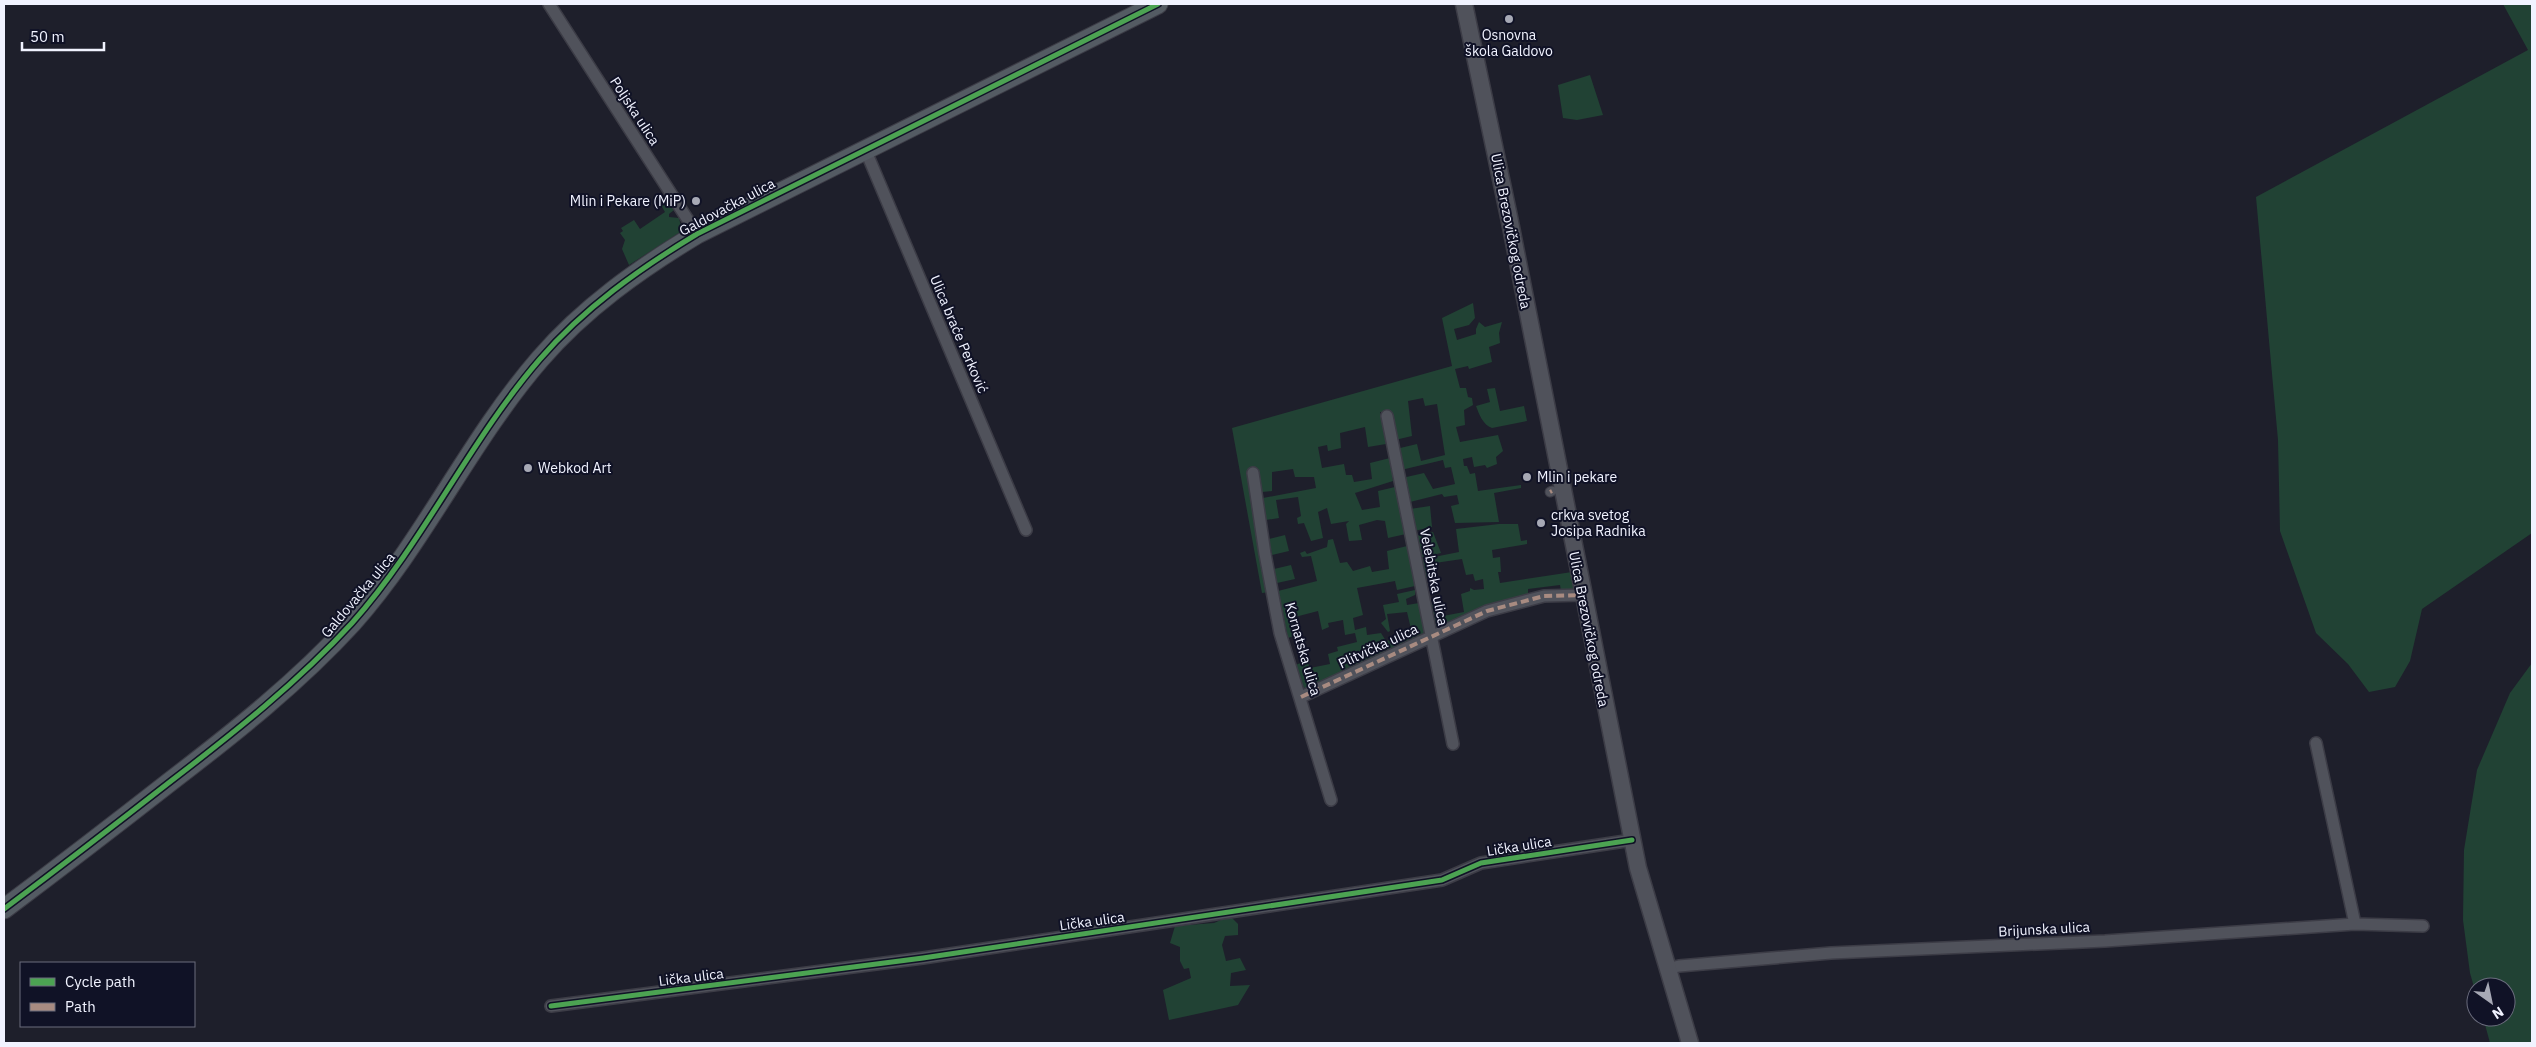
<svg xmlns="http://www.w3.org/2000/svg" width="2536" height="1047" font-family="'IBM Plex Sans',sans-serif">
<style>
.green{fill:#214234}
.lines{fill:none;stroke-linecap:round;stroke-linejoin:round}
.pedestrian-casing{stroke:#3c3c46;stroke-width:11}
.minor-casing{stroke:#3c3c46;stroke-width:14}
.secondary-casing{stroke:#3c3c46;stroke-width:19}
.primary-casing{stroke:#3c3c46;stroke-width:21}
.pedestrian{stroke:#50525b;stroke-width:9}
.minor{stroke:#50525b;stroke-width:11}
.secondary{stroke:#50525b;stroke-width:16}
.primary{stroke:#545b63;stroke-width:19}
.quiet{stroke:#a88b81;stroke-width:4;stroke-dasharray:8 4;stroke-linecap:butt}
.cycleway-casing{stroke:#101226;stroke-width:8}
.cycleway{stroke:#4ca352;stroke-width:5}
.poi-dot{fill:#a7a9b5;stroke:#101226;stroke-width:2}
.labels{text-anchor:middle;dominant-baseline:central;stroke-width:4;stroke-linejoin:round;paint-order:stroke}
.poi-label{font-size:14px;fill:#f1f3ff;stroke:#101226;text-anchor:start}
.street-label{font-size:14px;fill:#f1f3ff;stroke:#101226}
</style>
<rect width="100%" height="100%" fill="#1e1f2b"/>
<!-- green -->
<path class="green" d="M2503 4H2532V533L2422 609 2410 661 2395 687 2369 692 2348 664 2316 633 2280 531 2278 440 2256 197 2528 50Z
M1590 75 1603 115 1577 120 1563 118 1558 85Z
M666 196 674 210 669 214V217L679 218 682 231 629 265 622 249 625 240 620 233 623 231 621 228 634 220 640 229 665 212 658 200Z
M1473 303 1475 318 1469 325 1454 329 1457 340 1476 334V329L1479 322 1485 327 1502 322 1499 333 1500 343 1489 347 1492 362 1469 369 1468 366 1455 369 1460 388H1466L1468 397 1472 398 1473 405 1464 410 1465 425 1456 427 1460 442 1498 435 1503 451 1496 457 1497 464 1487 468 1485 465 1474 467 1472 457 1463 459 1464 466H1467L1470 474 1475 473 1478 491 1521 485V488L1494 493 1499 522 1455 523 1451 506 1459 504 1457 495 1444 497 1442 494 1410 502 1402 478 1424 473 1433 489 1455 484 1451 467 1445 468 1443 460 1401 470 1396 449 1417 444 1421 461 1445 455 1437 404 1425 406 1423 398 1408 401 1412 436 1395 440 1391 412H1380L1386 444 1368 447 1365 427 1340 433 1341 448 1328 451 1327 445 1318 447 1322 468 1344 464 1346 475H1352L1354 482 1372 479 1370 463 1390 458 1393 481 1355 493 1362 510 1380 507 1378 491 1395 487 1406 534 1388 538 1385 521 1377 520 1359 525 1362 540 1349 541 1346 524 1349 521 1331 524 1327 508 1318 512 1323 538 1311 541 1304 523 1298 524 1297 518 1301 516 1298 497 1276 500 1279 518 1266 520 1263 498 1316 488 1314 477H1295L1293 469 1272 472V491L1262 492 1259 474 1252 475 1269 592 1262 593 1232 428 1452 366 1442 318Z
M1495 388 1500 411 1524 406 1527 421 1492 428C1483 425 1479 414 1476 406L1490 402 1487 389Z
M1430 506 1432 527 1414 531 1410 509Z
M1499 524H1518L1521 541 1527 540V544L1492 550 1493 558 1500 557 1501 572H1498L1500 583 1572 572 1575 587 1571 591H1561L1560 585 1528 589V598L1437 629 1433 626 1428 603 1440 601 1443 616 1464 612 1461 594 1470 591V588L1474 590 1484 589 1483 579 1475 581 1473 574 1466 575 1462 559 1435 563 1436 575 1423 579 1419 560 1459 552 1456 529Z
M1433 532 1441 553 1419 558 1415 536Z
M1285 535 1289 551 1272 555 1269 539Z
M1333 539 1340 563 1347 562 1353 571 1370 566 1372 572 1389 569 1387 551 1407 546 1415 586 1397 590 1395 581 1357 588 1363 615 1353 618 1355 630 1366 627 1367 635 1381 633 1386 641 1406 637 1411 629 1407 612 1387 614 1390 631 1388 632 1381 623 1386 619 1383 605 1399 602 1397 594 1415 590V595L1406 599 1407 605 1419 603 1424 633 1306 690 1300 682 1295 665 1307 661 1310 668 1330 664 1328 654 1338 651 1337 647 1357 642 1355 633 1345 635 1343 620 1328 623 1329 627 1322 630 1318 611 1295 617 1299 634 1288 638 1278 591 1317 581 1311 556 1302 557 1300 553 1305 551 1307 554 1327 547 1328 540Z
M1291 565 1295 579 1277 583 1274 569Z
M2532 663V1043H2490L2483 1017H2506V987H2476V994L2470 973 2463 920 2464 850 2477 770 2510 693Z
M1230 916 1238 924V935L1225 936 1222 945 1226 961 1240 958 1246 970 1231 973 1230 986 1250 985 1238 1005 1169 1020 1163 990 1191 978 1189 968 1184 969 1180 961V947L1170 943 1175 926 1214 923Z"/>
<g class="lines">
<defs>
<path id="pedestrian" d="M1550 492 1552 491"/>
<path id="minor" d="M549 4 697 234
M865 149 1026 530
M1387 416 1453 744
M1253 473 1265 554 1280 633 1331 800
M1301 697 1487 611 1544 596 1583 595
M2316 743 2355 924
M1667 969 1679 966 1831 953 2105 941 2355 924 2423 926
M551 1006 923 958 1442 880 1481 863 1632 840"/>
<path id="secondary" d="M1464 4 1509 217 1638 868 1690 1043"/>
<path id="primary" d="M4 909C60 867 116 824 171 781 235 732 298 682 352 623 424 542 469 441 540 359 584 308 639 269 697 234L1158 4"/>
</defs>
<!-- pedestrian casing -->
<use href="#pedestrian" class="pedestrian-casing"/>
<!-- minor casing -->
<use href="#minor" class="minor-casing"/>
<!-- secondary casing -->
<use href="#secondary" class="secondary-casing"/>
<!-- primary casing -->
<use href="#primary" class="primary-casing"/>
<!-- pedestrian -->
<use href="#pedestrian" class="pedestrian"/>
<!-- minor -->
<use href="#minor" class="minor"/>
<!-- secondary -->
<use href="#secondary" class="secondary"/>
<!-- primary -->
<use href="#primary" class="primary"/>
<!-- quiet -->
<path class="quiet" d="M1550 492 1552 491
M1301 697 1487 611 1544 596 1583 595"/>
<defs>
<path id="cycleway" d="M4 909C60 867 116 824 171 781 235 732 298 682 352 623 424 542 469 441 540 359 584 308 639 269 697 234L1158 4
M551 1006 923 958 1442 880 1481 863 1632 840"/>
</defs>
<!-- cycleway casing -->
<use href="#cycleway" class="cycleway-casing"/>
<!-- cycleway -->
<use href="#cycleway" class="cycleway"/>
</g>
<!-- markers -->
<g class="poi-dot">
<circle cx="1509" cy="19" r="5"/>
<circle cx="696" cy="201" r="5"/>
<circle cx="528" cy="468" r="5"/>
<circle cx="1527" cy="477" r="5"/>
<circle cx="1541" cy="523" r="5"/>
</g>
<g class="labels">
<!-- poi labels -->
<g class="poi-label">
<text x="1509" y="35" text-anchor="middle">Osnovna<tspan x="1509" dy="16">škola Galdovo</tspan></text>
<text x="686" y="201" text-anchor="end">Mlin i Pekare (MiP)</text>
<text x="538" y="468">Webkod Art</text>
<text x="1537" y="477">Mlin i pekare</text>
<text x="1551" y="515">crkva svetog<tspan x="1551" dy="16">Josipa Radnika</tspan></text>
</g>
<!-- street labels -->
<g class="street-label">
<text transform="translate(635 111) rotate(57)">Poljska ulica</text>
<text transform="translate(727 207) rotate(-28)">Galdovačka ulica</text>
<text transform="translate(1511 231) rotate(79)">Ulica Brezovičkog odreda</text>
<text transform="translate(959 334) rotate(67)">Ulica braće Perković</text>
<text transform="translate(1434 577) rotate(79)">Velebitska ulica</text>
<text transform="translate(358 595) rotate(-50)">Galdovačka ulica</text>
<text transform="translate(1589 629) rotate(79)">Ulica Brezovičkog odreda</text>
<text transform="translate(1378 646) rotate(-25)">Plitvička ulica</text>
<text transform="translate(1303 649) rotate(74)">Kornatska ulica</text>
<text transform="translate(1519 846) rotate(-9)">Lička ulica</text>
<text transform="translate(1092 921) rotate(-8)">Lička ulica</text>
<text transform="translate(2044 929) rotate(-3)">Brijunska ulica</text>
<text transform="translate(691 977) rotate(-7)">Lička ulica</text>
</g>
</g>
<!-- border -->
<rect width="2536" height="1047" fill="none" stroke="#f1f3ff" stroke-width="10"/>
<!-- legend -->
<rect x="20" y="962" width="175" height="65" fill="#101226" stroke="#6a6c7d"/>
<rect x="30" y="978" width="25" height="8" fill="#4ca352" stroke="#6a6c7d"/>
<text x="65" y="987" font-size="15" fill="#f1f3ff">Cycle path</text>
<rect x="30" y="1003" width="25" height="8" fill="#a88b81" stroke="#6a6c7d"/>
<text x="65" y="1012" font-size="15" fill="#f1f3ff">Path</text>
<!-- north arrow -->
<g transform="translate(2491 1002) rotate(147)"><circle r="24" fill="#101226" stroke="#6a6c7d"/>
<path d="M0-4L9 19L0 12L-9 19Z" fill="#a7a9b5"/>
<text y="-8" font-size="14" font-weight="bold" text-anchor="middle" fill="#f1f3ff">N</text>
</g>
<!-- scale -->
<path d="M22 42v8h82v-8" fill="none" stroke="#f1f3ff" stroke-width="2.5"/>
<text x="30" y="42" font-size="15" fill="#f1f3ff" stroke="#101226" stroke-width="4" paint-order="stroke">50 m</text>
</svg>
